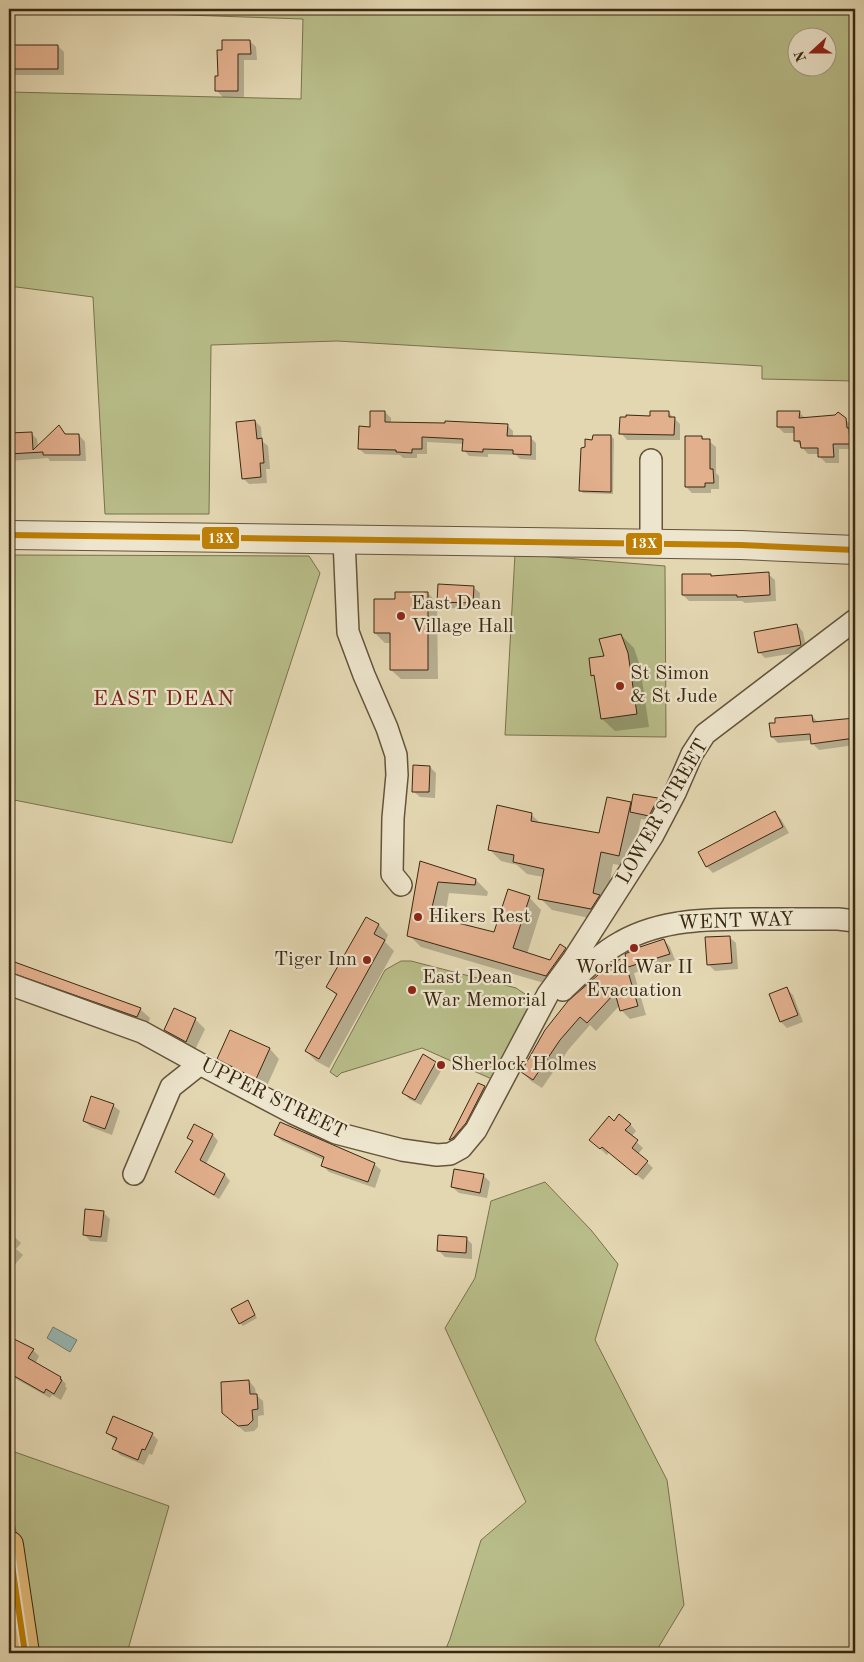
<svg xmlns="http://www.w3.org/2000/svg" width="864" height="1662" font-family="'Old Standard TT',serif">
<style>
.green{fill:#b8bd89;stroke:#79724e;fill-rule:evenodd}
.water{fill:#97b8b4;stroke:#727e73}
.shadow{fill:#0003}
.building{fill:#e3b08e;stroke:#3a2812}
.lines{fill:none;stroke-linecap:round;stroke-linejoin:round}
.minor-casing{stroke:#64543a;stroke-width:24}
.tertiary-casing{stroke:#64543a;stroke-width:30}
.primary-casing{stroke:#3a2812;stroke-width:30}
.minor{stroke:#ede5cd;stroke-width:21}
.tertiary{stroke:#ede5cd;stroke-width:28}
.primary{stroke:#e2bc79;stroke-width:28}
.bus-1-casing{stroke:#ede5cd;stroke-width:10}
.bus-1{stroke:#be8005;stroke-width:6}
.poi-dot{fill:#8f2418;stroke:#ede5cd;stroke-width:2}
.labels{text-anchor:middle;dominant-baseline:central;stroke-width:4.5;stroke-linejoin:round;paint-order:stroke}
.poi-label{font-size:20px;fill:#3a2812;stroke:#ede5cd;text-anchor:start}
.street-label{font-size:20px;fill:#3a2812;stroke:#ede5cd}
.quarter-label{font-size:22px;letter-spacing:1px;fill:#7a1f14;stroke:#ede5cd}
.line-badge{stroke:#ede5cd;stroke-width:2}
.badge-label{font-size:14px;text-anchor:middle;font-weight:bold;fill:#fff}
</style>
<rect width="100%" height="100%" fill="#e3d7b2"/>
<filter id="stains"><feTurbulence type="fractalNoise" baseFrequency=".004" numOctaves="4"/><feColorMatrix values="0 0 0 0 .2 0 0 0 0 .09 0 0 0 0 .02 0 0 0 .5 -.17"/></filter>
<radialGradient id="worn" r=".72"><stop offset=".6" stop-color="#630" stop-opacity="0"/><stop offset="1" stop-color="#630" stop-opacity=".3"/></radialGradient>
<!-- green -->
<path class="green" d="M9 9H855V381L762 379V366L337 341 211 345 209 514H105L93 297 9 286V92L301 99 303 19ZM796 38H826V68H796Z
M515 554 665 566 666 737 505 735Z
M9 555 309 556 320 573 232 843 9 799Z
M401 961H411L516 988 528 996 531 1005 494 1080 422 1048 341 1073 337 1077 330 1072 385 970Z
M545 1182 591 1230 618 1264 595 1340 667 1480 684 1605 655 1653H444L450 1639 481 1540 526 1502 445 1328 475 1278 491 1201Z
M9 1450 169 1506 127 1653H37L31 1603 9 1499Z"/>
<!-- water -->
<path class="water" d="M53 1327 77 1340 70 1352 47 1338Z"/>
<!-- shadow -->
<path class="shadow" d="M250 41 256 47 257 60H244V97H223L217 91 223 51Z
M9 46H58L64 52V75H14L9 70Z
M385 412 391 418V423L507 425 513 431V437H530L536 443V460L520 459 516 455 488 454V457L469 456 464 450V444L427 442V454H417V458H403L400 455 365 454 359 449 372 428Z
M799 412 806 419H845L852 426V433L855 436V449H839V463H826L820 457V454H808L796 441V433H784L778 427Z
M669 413 680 424V440H627L621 433 651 417Z
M255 421 261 427 262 441 268 446 270 469H266L267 483 249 484 243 478Z
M59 426 67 436 79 435 85 442 86 461H50L48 458 9 461V434L31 433 37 439 38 446Z
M611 436 614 439 613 494 583 493 581 491 587 449 593 441Z
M702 437 705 441H709L716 447V473L719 476V489H711V493H692L686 487Z
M768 574 775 580 776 601 745 603 742 601H689L683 595 710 575 712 577Z
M473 587 480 593 479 609 445 608 439 601Z
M428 593 437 603 438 679H401L391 670V643H385L375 633 396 601Z
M797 625 803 632 807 651 765 658 759 652Z
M621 635 634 648 640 666 649 727 615 731 602 719 596 678 593 675Z
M850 704H855V745L819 750 812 743V740L778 743 772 737 777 724 812 716 818 722 852 720Z
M430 767 436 773 435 798 420 797 413 791Z
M634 795 657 800 664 806 655 821 641 819 631 867 613 864 603 921 552 910 540 898 543 877 527 874 517 865 501 861 489 849 531 814 541 824 600 835 630 803 632 806Z
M775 813 781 819 789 833 713 873 707 867 699 852Z
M421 862 476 880 488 892 487 896 449 893 444 921 495 934 529 897 541 910 527 954 550 961 565 949 577 961 558 987 421 947 409 935Z
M366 918 379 925 388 935 385 942 394 951 329 1068 316 1061 306 1051 337 996 328 987Z
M729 937 736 943 738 969 715 971 708 964Z
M664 940 670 947 675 960 634 973 646 1015 630 1019 621 1010 620 1005 596 1031 590 1025 569 1049 542 1088 531 1081 522 1072 624 960 629 965Z
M9 961 140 1009 150 1018 147 1026 9 981Z
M786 988 793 995 803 1022 787 1028 781 1022Z
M195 1019 205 1029 195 1050 175 1039 166 1030Z
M231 1032 270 1049 279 1059 266 1088 228 1068 219 1059Z
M423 1056 436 1063 442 1069 421 1105 409 1099 403 1092Z
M484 1087 491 1094 456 1146 450 1140 467 1105Z
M113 1105 120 1111 112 1135 91 1127 84 1121Z
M630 1124 636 1131 631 1137 643 1148 638 1154 653 1168 643 1180 609 1152 607 1155 597 1146Z
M194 1126 213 1135 218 1141 206 1164 225 1175 230 1181 219 1199 182 1177 177 1172 194 1142 189 1137Z
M275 1135 374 1164 381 1170 375 1188 329 1172 322 1165 324 1160 282 1141Z
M483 1175 490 1182 487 1198 459 1193 452 1187Z
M103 1212 110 1219 107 1242 90 1241 84 1234Z
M9 1232 21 1243 16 1249 23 1255 11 1269 9 1267Z
M466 1238 472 1244V1259L445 1257 439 1251Z
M250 1305 257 1318 243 1326 240 1323Z
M15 1340 33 1350 39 1356 35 1364 60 1378 66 1384 65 1386 67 1388 61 1400 52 1395 50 1398 9 1375V1351Z
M249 1381 255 1388 256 1395 263 1401 264 1415 258 1416V1427L254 1431 245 1432 230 1419Z
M107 1433 152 1434 158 1440 152 1455 149 1454 144 1465 120 1455 114 1448 117 1441Z"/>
<!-- building -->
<path class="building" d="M222 40H250L251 54H238V91H215V76H218L217 50H222Z
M9 45H58V69H9Z
M370 411H385V422L445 423V421L508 424 507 436H531V455L513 454V450L483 449V452L462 451 463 439 422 437V449H412V453L396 452V450L358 449 359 426 370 427Z
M650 411H669V417H675L674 435 619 434 620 417H626V415L650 416Z
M777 411H800L799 418 835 415 838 412 846 418 847 428H849L850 444H833L834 457H818V448H801L800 441H794V427H777Z
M255 420 257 439 262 438 264 463H260L261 477 242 479 236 422Z
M59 425 65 434H79L80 455H43V452L9 454V433L32 432 33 450Z
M593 435H611V492L579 491 581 448 585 447V439L592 440Z
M685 436H702V439H710V469H713L714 483H705V487H685Z
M769 572 770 595 737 597V595H682V574H711V576Z
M438 584 474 586 473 603 437 602Z
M395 592H428V670H390V633H374V599H395Z
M797 624 801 645 758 653 754 632Z
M621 634 628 653 637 714 601 719 594 675 591 676 589 658 604 656 599 639Z
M812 715 813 722 855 718V738L811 744 810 734 771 737 769 723H775V718Z
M413 765 430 766 429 792H412Z
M633 794 658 798 649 816 630 812Z
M607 797 631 802 619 856 601 852 593 893 600 895 591 909 538 899 544 869 513 862 514 855 488 850 497 805 532 813 531 821 599 833Z
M775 811 783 827 706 867 698 852Z
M420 861 476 879 475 885 438 882 430 916 494 932 508 889 530 896 513 948 550 960 560 944 566 948 546 976 407 936Z
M366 917 379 924 374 934 385 940 319 1059 305 1051 337 994 326 987Z
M730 936 732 963 707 965 705 937Z
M664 939 670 954 628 967 625 954 640 947Z
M624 958 638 1006 620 1011 615 993 587 1023 580 1017 560 1040 533 1080 521 1072 545 1030 568 1001 613 962Z
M9 960 141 1008 137 1017 9 972Z
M787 987 798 1015 780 1022 769 994Z
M174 1008 196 1018 186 1042 164 1030Z
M230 1030 270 1048 256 1079 217 1059Z
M423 1054 436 1062 415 1100 402 1093Z
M478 1083 485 1086 466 1123 453 1138 449 1140Z
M91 1096 114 1104 105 1129 83 1121Z
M619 1114 631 1124 625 1130 638 1140 632 1148 648 1161 636 1175 602 1147 600 1149 589 1140 609 1116 614 1121Z
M280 1122 375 1163 368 1182 321 1166 324 1157 274 1135Z
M194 1124 213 1134 200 1160 225 1174 214 1195 175 1172 193 1141 187 1138Z
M454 1169 484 1174 480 1193 451 1187Z
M85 1209 104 1211 101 1237 83 1235Z
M438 1235 467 1237 466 1253 437 1251Z
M248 1300 255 1315 239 1324 231 1309Z
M14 1339 34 1349 28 1358 61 1377 60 1379 62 1380 54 1394 46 1389 44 1393 9 1373V1349Z
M249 1380 250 1394H257L258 1409 252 1410 253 1420 248 1425 238 1426 222 1413 221 1382Z
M113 1416 153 1433 145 1450 142 1449 138 1460 112 1449 117 1438 106 1433Z"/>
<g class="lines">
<defs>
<path id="minor" d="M344 539 348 632 364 675 387 728 396 755 397 775 393 818 392 874 401 885
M651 543V460
M9 984 142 1032 200 1064 293 1113 336 1133 402 1150 437 1155 450 1154 461 1148 476 1130 548 994 573 960 653 835 675 793 692 754 705 734 855 620
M563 990C581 973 599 954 621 942 661 919 710 919 754 919 782 919 810 919 838 919L855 921
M134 1174 171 1087 200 1064"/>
<path id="tertiary" d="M9 535 600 543 741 545 855 550"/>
<path id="primary" d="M9 1545 25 1653"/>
</defs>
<!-- minor casing -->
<use href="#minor" class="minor-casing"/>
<!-- tertiary casing -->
<use href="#tertiary" class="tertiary-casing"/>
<!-- primary casing -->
<use href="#primary" class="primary-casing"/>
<!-- minor -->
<use href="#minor" class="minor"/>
<!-- tertiary -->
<use href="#tertiary" class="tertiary"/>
<!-- primary -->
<use href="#primary" class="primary"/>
<defs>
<path id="bus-1" d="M9 535 741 545 855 550
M9 1545 25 1653"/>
</defs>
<!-- bus-1 casing -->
<use href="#bus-1" class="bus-1-casing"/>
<!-- bus-1 -->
<use href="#bus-1" class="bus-1"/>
</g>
<!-- markers -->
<g class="poi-dot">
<circle cx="401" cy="616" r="5"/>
<circle cx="620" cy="686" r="5"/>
<circle cx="418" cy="917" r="5"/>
<circle cx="634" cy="948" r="5"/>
<circle cx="367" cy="960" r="5"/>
<circle cx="412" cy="990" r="5"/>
<circle cx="441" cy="1065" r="5"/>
</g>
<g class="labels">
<!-- poi labels -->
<g class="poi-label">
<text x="411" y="604">East Dean<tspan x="411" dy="23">Village Hall</tspan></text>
<text x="630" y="674">St Simon<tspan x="630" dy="23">&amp; St Jude</tspan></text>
<text x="428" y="917">Hikers Rest</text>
<text x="357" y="960" text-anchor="end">Tiger Inn</text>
<text x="634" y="968" text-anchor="middle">World War II<tspan x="634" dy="23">Evacuation</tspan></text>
<text x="422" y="978">East Dean<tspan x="422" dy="23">War Memorial</tspan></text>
<text x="451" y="1065">Sherlock Holmes</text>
</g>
<!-- street labels -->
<g class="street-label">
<text transform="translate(663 812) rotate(-60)">LOWER STREET</text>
<text transform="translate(736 922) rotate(-2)">WENT WAY</text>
<text transform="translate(273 1099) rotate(26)">UPPER STREET</text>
</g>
<!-- quarter labels -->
<g class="quarter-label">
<text x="164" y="699">EAST DEAN</text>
</g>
</g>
<g class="line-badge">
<rect x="201" y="526" width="39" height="24" rx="5" fill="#be8005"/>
<rect x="625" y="532" width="38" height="24" rx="5" fill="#be8005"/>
</g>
<g class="badge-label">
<text x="221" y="543">13X</text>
<text x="644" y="548">13X</text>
</g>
<!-- margin -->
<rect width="864" height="1662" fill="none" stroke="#e3d7b2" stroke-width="30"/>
<rect x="10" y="10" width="844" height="1642" fill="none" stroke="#3a2812" stroke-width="2.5"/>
<rect x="15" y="15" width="834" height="1632" fill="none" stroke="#3a2812"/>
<!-- north arrow -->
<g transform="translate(812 52) rotate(249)"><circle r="24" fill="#ede5cd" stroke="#a59982"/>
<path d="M0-4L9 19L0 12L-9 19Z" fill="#8f2418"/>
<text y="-8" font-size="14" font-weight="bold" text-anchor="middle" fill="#3a2812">N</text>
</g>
<rect width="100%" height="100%" filter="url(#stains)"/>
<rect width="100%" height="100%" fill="url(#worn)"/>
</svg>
